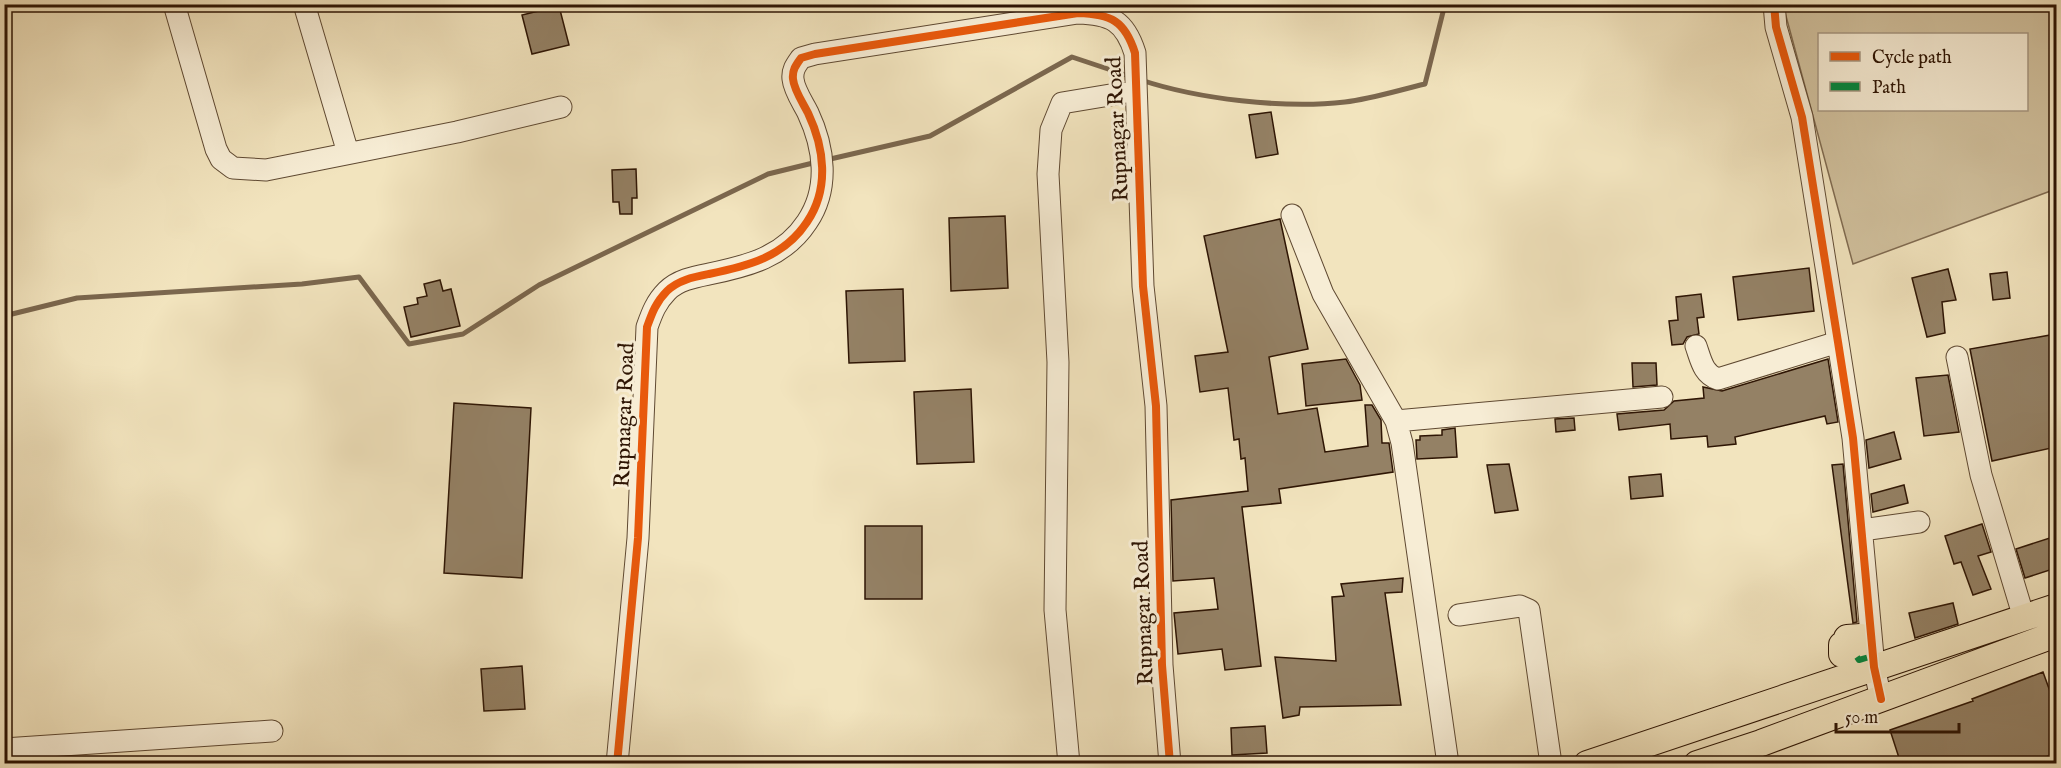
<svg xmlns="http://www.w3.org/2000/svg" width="2061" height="768" font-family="'IM FELL English',serif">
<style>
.green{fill:#d1c19e;stroke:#806b51;stroke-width:1.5;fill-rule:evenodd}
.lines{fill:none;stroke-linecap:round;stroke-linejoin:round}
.stream{stroke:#7b674e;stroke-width:5}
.building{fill:#948165;stroke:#2e1504;stroke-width:1.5}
.minor-casing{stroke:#5f4932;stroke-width:23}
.major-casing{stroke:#2e1504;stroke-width:28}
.minor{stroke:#f7edd5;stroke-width:21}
.major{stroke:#f2e4be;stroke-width:26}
.quiet{stroke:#00873e;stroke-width:6;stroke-dasharray:12 6;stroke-linecap:butt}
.cycleway-casing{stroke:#f7edd5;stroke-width:11}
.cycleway{stroke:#e8590c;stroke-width:8}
.labels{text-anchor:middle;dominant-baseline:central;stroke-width:6;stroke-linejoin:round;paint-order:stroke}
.street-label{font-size:22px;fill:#2e1504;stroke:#f7edd5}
</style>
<rect width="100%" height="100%" fill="#f2e4be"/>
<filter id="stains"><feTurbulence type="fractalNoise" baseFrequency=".00333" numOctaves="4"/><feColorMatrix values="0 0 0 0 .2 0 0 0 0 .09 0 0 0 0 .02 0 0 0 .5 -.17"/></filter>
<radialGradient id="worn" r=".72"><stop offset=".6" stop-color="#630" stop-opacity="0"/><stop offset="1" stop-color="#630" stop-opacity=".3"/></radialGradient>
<!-- green -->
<path class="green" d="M1783 5H2056V189L1853 264ZM1820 34H2026V110H1820Z"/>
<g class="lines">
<!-- stream -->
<path class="stream" d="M1141 80C1198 99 1284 109 1345 102 1371 99 1399 90 1425 84L1445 4
M826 160 930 136 1072 57 1132 77
M4 316 77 298 302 284 359 277 409 344 463 334 539 285 768 174 817 162"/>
</g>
<!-- building -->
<path class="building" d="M559 6 569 45 532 54 522 15Z
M1271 112 1278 154 1256 158 1249 115Z
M636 169 637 198H632V214H620L619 202H613L612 170Z
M1005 216 1008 288 951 291 949 218Z
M1280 219 1308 349 1269 357 1278 414 1317 408 1325 452 1368 446 1365 405H1372L1381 420 1382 443H1389L1393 472 1279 489 1281 503 1242 507 1261 666 1225 670 1222 649 1178 654 1174 613 1218 609 1214 578 1173 581 1171 500 1248 491 1245 458 1241 459 1239 439 1234 440 1228 388 1200 392 1195 356 1228 352 1204 236Z
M1809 268 1814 311 1738 320 1733 277Z
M1948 269 1956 300 1942 302 1945 333 1927 337 1912 278Z
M2007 272 2010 298 1993 300 1990 274Z
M440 280 443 291 451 289 460 326 411 337 404 307 418 304 417 298 427 296 424 284Z
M903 289 905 361 849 363 846 291Z
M1701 294 1704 317 1697 318 1699 334 1687 337 1683 344 1672 345 1669 321 1678 320 1676 297Z
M2056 334V447L1992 461 1970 349Z
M1346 359 1360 385 1362 400 1306 406 1302 364Z
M1828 359 1838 422 1827 424 1825 416 1735 437 1736 444 1708 447 1707 436 1671 439 1670 424 1619 430 1617 414 1664 410 1674 401 1704 398 1703 387 1722 391Z
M1632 363H1656L1657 385 1633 387Z
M1948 375 1959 432 1924 436 1916 378Z
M971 389 974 462 917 464 914 392Z
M454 403 531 408 522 578 444 573Z
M1574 418 1575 430 1556 432 1555 419Z
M1455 428 1457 457 1417 459 1416 440H1420V436L1442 435V430Z
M1894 432 1901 459 1869 468 1866 440Z
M1509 464 1518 510 1495 513 1487 465Z
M1843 464 1857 622 1853 623 1832 465Z
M1661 474 1663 496 1631 499 1629 477Z
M1904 485 1908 503 1873 512 1871 494Z
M1982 524 1991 552 1978 556 1991 589 1973 595 1961 562 1954 564 1945 536Z
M865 526H922V599H865Z
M2056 536V568L2025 578 2016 549Z
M1403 578 1402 592 1385 593 1401 705 1300 707 1299 715 1283 718 1275 657 1336 661 1332 597 1344 596 1341 584Z
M1953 603 1958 624 1915 638 1909 613Z
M522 666 525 709 484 711 481 669Z
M2043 672 2056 708V753L2028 764H1901L1890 730 1973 701 1972 699Z
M1265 726 1267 753 1232 755 1231 728Z"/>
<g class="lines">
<defs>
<path id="minor" d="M174 4 216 149 221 159 233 168 266 170 457 132 561 107
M304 4 348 153
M1774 4 1776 27 1802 117 1838 342 1853 438 1874 667 1881 699
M1292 215 1323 294 1396 421 1402 443 1448 764
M1696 346C1701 360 1703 374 1718 379L1838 342
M1957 357 1981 475 2024 618
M1396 421 1662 397
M1862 530 1919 522
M1459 615 1520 606 1529 610 1551 764
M4 749 272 731
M617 764 638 538 647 327C652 313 656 302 667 291 678 280 694 277 709 274 748 266 784 257 807 222 830 188 824 147 808 113 803 103 794 90 793 79 792 70 796 65 801 58L815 54 1078 13C1111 14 1125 21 1135 53L1143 286 1156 406 1162 665 1170 764
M1069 764 1055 610 1058 362 1048 174 1051 130 1062 103 1122 93"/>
<path id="major" d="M1861 637 1862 641 1859 642 1863 656 1848 658V654H1842V645H1847V638Z
M1587 764 2056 607
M1697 764 1761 743 2056 634"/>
</defs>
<!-- minor casing -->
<use href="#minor" class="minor-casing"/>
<!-- major casing -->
<use href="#major" class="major-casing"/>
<!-- minor -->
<use href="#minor" class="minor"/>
<!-- major -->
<use href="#major" class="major"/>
<!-- quiet -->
<path class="quiet" d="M1857 657 1859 660 1873 656"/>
<defs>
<path id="cycleway" d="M1774 4 1776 27 1802 117 1838 342 1853 438 1874 667 1881 699
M617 764 638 538 647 327C652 313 656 302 667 291 678 280 694 277 709 274 748 266 784 257 807 222 830 188 824 147 808 113 803 103 794 90 793 79 792 70 796 65 801 58L815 54 1078 13C1111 14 1125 21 1135 53L1143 286 1156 406 1162 665 1170 764"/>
</defs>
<!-- cycleway casing -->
<use href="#cycleway" class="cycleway-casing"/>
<!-- cycleway -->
<use href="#cycleway" class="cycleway"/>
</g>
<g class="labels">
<!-- street labels -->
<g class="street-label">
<text transform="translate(1118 129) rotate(-93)">Rupnagar Road</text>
<text transform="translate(625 415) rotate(-88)">Rupnagar Road</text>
<text transform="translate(1144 613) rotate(-92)">Rupnagar Road</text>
</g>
</g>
<!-- margin -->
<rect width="2061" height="768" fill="none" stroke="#f2e4be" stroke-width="24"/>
<rect x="6" y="6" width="2049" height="756" fill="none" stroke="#2e1504" stroke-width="3"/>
<rect x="12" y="12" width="2037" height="744" fill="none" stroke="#2e1504" stroke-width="1.5"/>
<!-- legend -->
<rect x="1818" y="33" width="210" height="78" fill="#f7edd5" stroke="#a79781" stroke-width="1.5"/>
<rect x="1830" y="52" width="30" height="9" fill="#e8590c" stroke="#a79781" stroke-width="1.5"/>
<text x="1872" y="63" font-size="18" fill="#2e1504">Cycle path</text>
<rect x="1830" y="82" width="30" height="9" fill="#00873e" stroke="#a79781" stroke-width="1.5"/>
<text x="1872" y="93" font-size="18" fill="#2e1504">Path</text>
<!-- scale -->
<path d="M1836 723v9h123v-9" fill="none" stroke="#2e1504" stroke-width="3"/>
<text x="1845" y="723" font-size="18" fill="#2e1504" stroke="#f7edd5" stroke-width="4.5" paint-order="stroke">50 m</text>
<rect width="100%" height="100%" filter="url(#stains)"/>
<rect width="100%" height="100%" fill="url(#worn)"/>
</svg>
